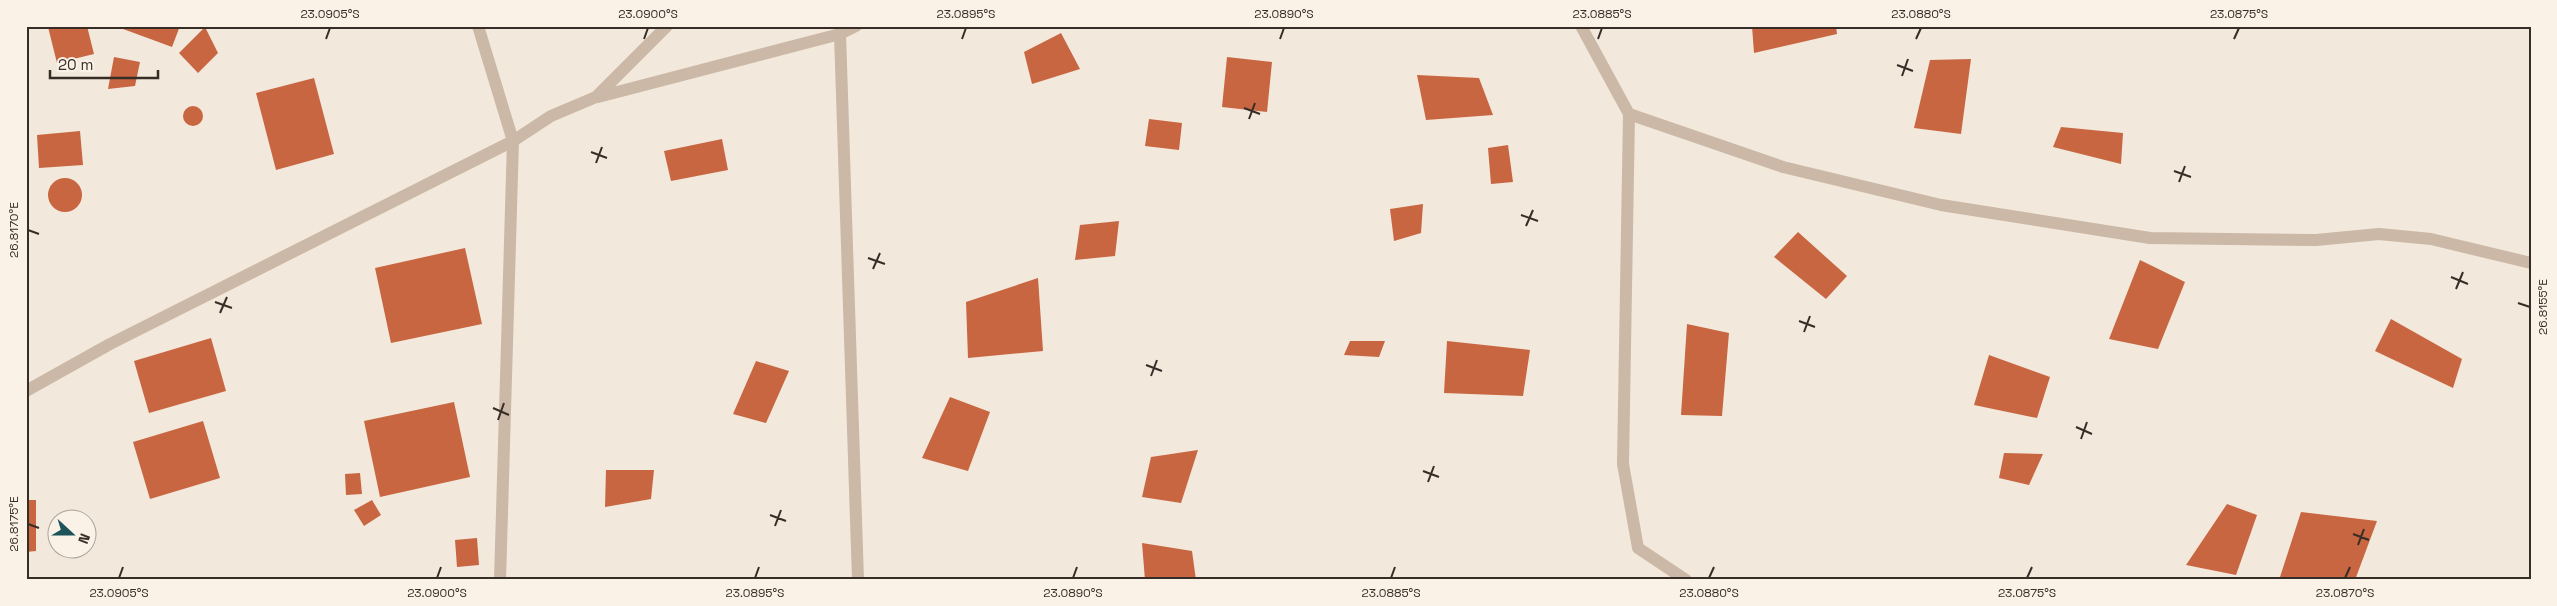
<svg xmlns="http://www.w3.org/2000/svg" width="2557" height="606" font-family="'Space Grotesk',sans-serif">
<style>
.building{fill:#c96642}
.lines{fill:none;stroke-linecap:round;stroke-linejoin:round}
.street{stroke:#cbb8a6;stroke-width:12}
.ticks{fill:none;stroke:#372d27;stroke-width:2}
.neatline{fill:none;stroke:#372d27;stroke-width:2}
.ticks-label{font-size:12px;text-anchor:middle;fill:#372d27}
</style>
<rect width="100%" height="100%" fill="#f2e8db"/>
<!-- building -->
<path class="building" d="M87 26 94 54 57 63 48 27Z
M115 26H180L172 47Z
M1752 26H1836L1837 34 1754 53Z
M205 27 218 53 198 73 179 53Z
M1061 33 1080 69 1032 84 1024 52Z
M114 57 140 62 135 86 108 89Z
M1227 57 1272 62 1267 112 1222 107Z
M1971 59 1961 134 1914 128 1930 60Z
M1417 75 1479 78 1493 115 1426 120Z
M314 78 334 154 276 170 256 93Z
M183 116a10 10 0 1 1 20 0a10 10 0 1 1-20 0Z
M1149 119 1182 123 1179 150 1145 146Z
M2061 127 2123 133 2121 164 2053 147Z
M80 131 83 165 39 168 37 135Z
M722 139 728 170 671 181 664 151Z
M1508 145 1513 182 1491 184 1488 148Z
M48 195a17 17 0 1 1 34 0a17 17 0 1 1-34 0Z
M1423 204 1421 233 1394 241 1390 209Z
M1119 221 1115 256 1075 260 1080 225Z
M1798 232 1847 276 1826 299 1774 257Z
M465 248 482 324 391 343 375 268Z
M2140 260 2185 282 2158 349 2109 339Z
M1038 278 1043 351 968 358 966 302Z
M2391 319 2462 359 2453 388 2375 351Z
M1687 324 1729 333 1722 416 1681 415Z
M211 338 226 391 149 413 134 361Z
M1350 341H1385L1379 357 1344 355Z
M1447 341 1530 350 1523 396 1444 393Z
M1989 355 2050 377 2037 418 1974 405Z
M756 361 789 371 766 423 733 414Z
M950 397 990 412 968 471 922 458Z
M454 402 470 477 380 497 364 421Z
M203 421 220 478 150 499 133 442Z
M1198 450 1181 503 1142 497 1151 457Z
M2004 453 2043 454 2029 485 1999 478Z
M606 470H654L651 499 605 507Z
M360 473 362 494 346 495 345 474Z
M26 500H36V551L26 552Z
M372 500 381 515 364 526 354 510Z
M2227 504 2257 515 2236 575 2186 565Z
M2301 512 2377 521 2355 580H2295L2280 577Z
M477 538 479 565 457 567 455 540Z
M1142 543 1192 551 1196 580H1145Z"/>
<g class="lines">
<!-- street -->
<path class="street" d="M478 26 513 141 500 580
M1581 26 1629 114 1623 464 1638 548 1686 580
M840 34 858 580
M598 97 840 34 856 26
M1629 114 1783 167 1941 205 2150 238 2316 240 2379 234 2431 239 2531 263
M26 391 110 344 513 141 551 116 596 97 667 26"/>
</g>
<!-- ticks -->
<path class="ticks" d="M326 39 330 28M644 39 648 28M962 39 966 28M1280 39 1284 28M1598 39 1602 28M1916 39 1921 28M2234 39 2239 28M1897 65 1913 71M1902 76 1908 59M1244 108 1260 114M1249 119 1255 103M591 152 607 158M596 163 602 147M2174 171 2191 177M2179 182 2185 166M1521 215 1538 221M1526 226 1533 210M28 230 39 234M868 258 885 264M873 269 880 253M2451 277 2468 284M2456 289 2463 272M215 302 232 308M2518 303 2530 307M220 313 227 297M1799 321 1815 327M1804 332 1810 316M1146 365 1162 371M1151 376 1157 360M493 408 509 415M498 420 504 403M2076 427 2092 434M2081 439 2087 422M1423 471 1439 477M1428 482 1434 466M770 515 786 521M28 524 39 528M775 526 781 510M2353 534 2369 540M2358 545 2364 529M119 578 123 567M437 578 441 567M755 578 759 567M1073 578 1077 567M1391 578 1395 567M1709 578 1714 567M2027 578 2032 567M2345 578 2350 567"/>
<!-- border -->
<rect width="2557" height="606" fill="none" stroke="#faf2e7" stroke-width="55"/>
<!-- north arrow -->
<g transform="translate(72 534) rotate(111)"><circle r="24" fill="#faf2e7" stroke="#aca39a"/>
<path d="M0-4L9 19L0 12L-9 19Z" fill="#1c545a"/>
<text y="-8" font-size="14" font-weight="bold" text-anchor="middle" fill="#372d27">N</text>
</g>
<!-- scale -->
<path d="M50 70v8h108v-8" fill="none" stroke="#372d27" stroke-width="2.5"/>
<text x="58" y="70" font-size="15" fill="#372d27" stroke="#faf2e7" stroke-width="4" paint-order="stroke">20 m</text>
<rect x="28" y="28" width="2502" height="550" class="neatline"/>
<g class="ticks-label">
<text x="330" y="18">23.0905°S</text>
<text x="648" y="18">23.0900°S</text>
<text x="966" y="18">23.0895°S</text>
<text x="1284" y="18">23.0890°S</text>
<text x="1602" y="18">23.0885°S</text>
<text x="1921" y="18">23.0880°S</text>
<text x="2239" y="18">23.0875°S</text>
<text transform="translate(14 230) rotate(-90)" y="4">26.8170°E</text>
<text transform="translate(2543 307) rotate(-90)" y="4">26.8155°E</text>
<text transform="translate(14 524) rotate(-90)" y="4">26.8175°E</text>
<text x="119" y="597">23.0905°S</text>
<text x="437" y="597">23.0900°S</text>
<text x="755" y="597">23.0895°S</text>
<text x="1073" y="597">23.0890°S</text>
<text x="1391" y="597">23.0885°S</text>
<text x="1709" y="597">23.0880°S</text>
<text x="2027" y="597">23.0875°S</text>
<text x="2345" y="597">23.0870°S</text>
</g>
</svg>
